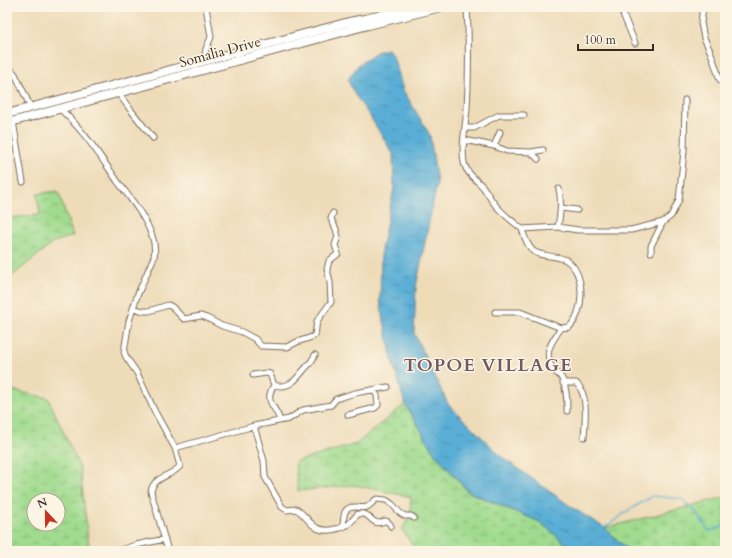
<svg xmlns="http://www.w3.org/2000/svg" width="732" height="558" font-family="Cardo,serif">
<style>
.wetland{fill:url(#wetland-marsh);stroke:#6e8256;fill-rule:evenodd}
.water{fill:url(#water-ripples);stroke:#4a6c7a}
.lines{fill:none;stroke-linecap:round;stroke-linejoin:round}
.stream{stroke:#5aaed5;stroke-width:1.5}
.street-casing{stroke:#7a6854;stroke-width:7}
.primary-casing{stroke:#7a6854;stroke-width:10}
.street{stroke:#fff;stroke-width:5}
.primary{stroke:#fff;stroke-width:8}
.labels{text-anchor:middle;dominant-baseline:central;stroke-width:3;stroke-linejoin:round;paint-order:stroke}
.street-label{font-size:14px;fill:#3b2a1e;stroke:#fcf5e5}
.district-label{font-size:18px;font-weight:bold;letter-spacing:1px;fill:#725963;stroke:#fcf5e5}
</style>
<defs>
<pattern id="wetland-marsh" width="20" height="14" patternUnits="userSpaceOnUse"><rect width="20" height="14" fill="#a0db8f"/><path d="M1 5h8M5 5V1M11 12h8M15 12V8" fill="none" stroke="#8bbc7b"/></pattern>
<pattern id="water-ripples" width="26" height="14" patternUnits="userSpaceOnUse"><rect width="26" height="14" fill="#5aaed5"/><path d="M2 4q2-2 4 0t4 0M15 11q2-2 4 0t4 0" fill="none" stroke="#4c8eac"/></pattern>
</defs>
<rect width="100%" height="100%" fill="#fcf5e5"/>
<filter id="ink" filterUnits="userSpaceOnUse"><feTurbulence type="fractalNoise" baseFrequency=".025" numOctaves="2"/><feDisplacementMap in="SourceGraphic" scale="8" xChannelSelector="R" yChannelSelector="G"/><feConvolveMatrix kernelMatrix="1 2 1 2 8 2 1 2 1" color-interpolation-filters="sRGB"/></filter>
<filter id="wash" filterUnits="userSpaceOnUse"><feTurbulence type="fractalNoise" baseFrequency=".012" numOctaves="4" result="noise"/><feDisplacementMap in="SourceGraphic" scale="16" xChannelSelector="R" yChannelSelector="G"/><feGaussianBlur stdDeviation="0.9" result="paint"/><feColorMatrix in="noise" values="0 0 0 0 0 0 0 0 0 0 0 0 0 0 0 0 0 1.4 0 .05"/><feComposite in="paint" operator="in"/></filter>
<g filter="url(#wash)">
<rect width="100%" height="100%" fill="#eedcb9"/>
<!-- wetland -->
<path class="wetland" d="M58 191 73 236 54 242 7 280V218L40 215 37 194Z
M7 389 48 398 80 468 89 548 88 551H7ZM34 500H58V524H34Z
M405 404 436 455 468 492 540 522 574 551H416L402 529 410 516 411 497 354 485 298 491 295 462 356 444Z
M725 497V551H629L605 528Z"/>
<!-- water -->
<path class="water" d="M388 49 393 56 403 90 430 135 437 183 416 287 414 333 448 404 502 457 573 508 605 528 629 551H574L540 522 469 492 436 455 405 404 392 360 380 301 381 249 394 188 393 154 371 118 355 95 348 80 359 64 376 52Z"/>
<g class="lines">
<!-- stream -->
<path class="stream" d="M603 529 629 510 653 496 682 499 696 512 709 531 723 527 725 523"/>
</g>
</g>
<g filter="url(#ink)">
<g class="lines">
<defs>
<path id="street" d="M467 7C469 41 469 74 467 108 466 123 460 152 465 166 468 175 477 180 483 187 487 192 489 197 493 202 501 213 511 220 522 229 524 236 527 245 533 251 540 257 556 255 566 260 586 272 585 313 569 327L561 328 520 312H495
M620 7 635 43
M703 7 701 23 704 38 711 53 720 80
M204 61 206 49 211 37 206 7
M7 66 15 74 31 108
M118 93 130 109 153 138
M59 108C83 129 100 156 118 182 130 198 145 216 152 236 155 243 155 250 154 257L137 296 129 321 124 352 126 357 137 373 155 412 175 448 180 466C173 476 153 476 151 492L168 551
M13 121 23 182
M465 128H474L499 115H524
M464 140 494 146 507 151 531 152 538 159
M494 146 500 132
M531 152 543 150
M561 208 577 210
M558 227C560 214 562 203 559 189
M522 229 558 227 578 230H631L663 222 671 216 679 200 684 151 685 100
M651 252V246L663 222
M134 308 143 311H149L168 305 172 307 184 319 201 316 207 318 222 326 242 332 255 339 261 346 287 347 297 342 312 337 315 335 317 321 331 302 330 282 327 269 329 261 338 254 335 245 338 237 336 229 331 219 333 213
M561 328C552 342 543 351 552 368 554 372 559 374 561 377 567 387 567 401 567 411
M253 375 266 373 270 374 274 385C263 403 276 405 280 421
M563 383H576C589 394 585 421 584 437
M274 385C288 389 295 381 303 371 308 365 312 362 315 355
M348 415 375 408 378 405 377 395 373 390
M254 426 264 461 265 477 282 507 287 510 296 509C303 513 307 520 314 526 322 533 337 530 347 525 351 523 354 518 358 514 369 513 367 517 375 522 382 526 385 515 391 526
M175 448 254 426 289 419 303 410 331 405 336 399 339 398 355 393 388 387
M343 527C344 516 342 506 357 507 361 508 363 508 367 507 371 505 373 501 377 499L386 500 392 504 400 513 405 516H411L414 518
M117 551 136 545 165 539"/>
<path id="primary" d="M7 114 349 22 365 19 416 7
M7 123 368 25 441 7"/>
</defs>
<!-- street casing -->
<use href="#street" class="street-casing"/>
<!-- primary casing -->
<use href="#primary" class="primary-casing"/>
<!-- street -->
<use href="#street" class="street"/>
<!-- primary -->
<use href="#primary" class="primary"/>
</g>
</g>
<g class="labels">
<!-- street labels -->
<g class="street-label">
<text transform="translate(220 52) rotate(-15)">Somalia Drive</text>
</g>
<!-- district labels -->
<g class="district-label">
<text x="488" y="365">TOPOE VILLAGE</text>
</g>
</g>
<!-- margin -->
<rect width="732" height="558" fill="none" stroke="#fcf5e5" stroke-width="24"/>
<!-- north arrow -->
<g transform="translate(46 512) rotate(338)"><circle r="19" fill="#fcf5e5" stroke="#afa495"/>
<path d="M0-3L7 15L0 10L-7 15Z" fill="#c8321e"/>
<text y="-6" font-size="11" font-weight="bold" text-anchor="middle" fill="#3b2a1e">N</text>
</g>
<!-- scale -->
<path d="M578 44v6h75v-6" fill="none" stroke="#3b2a1e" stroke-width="2"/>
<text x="584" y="44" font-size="12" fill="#3b2a1e" stroke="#fcf5e5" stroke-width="3" paint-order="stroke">100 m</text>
</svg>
